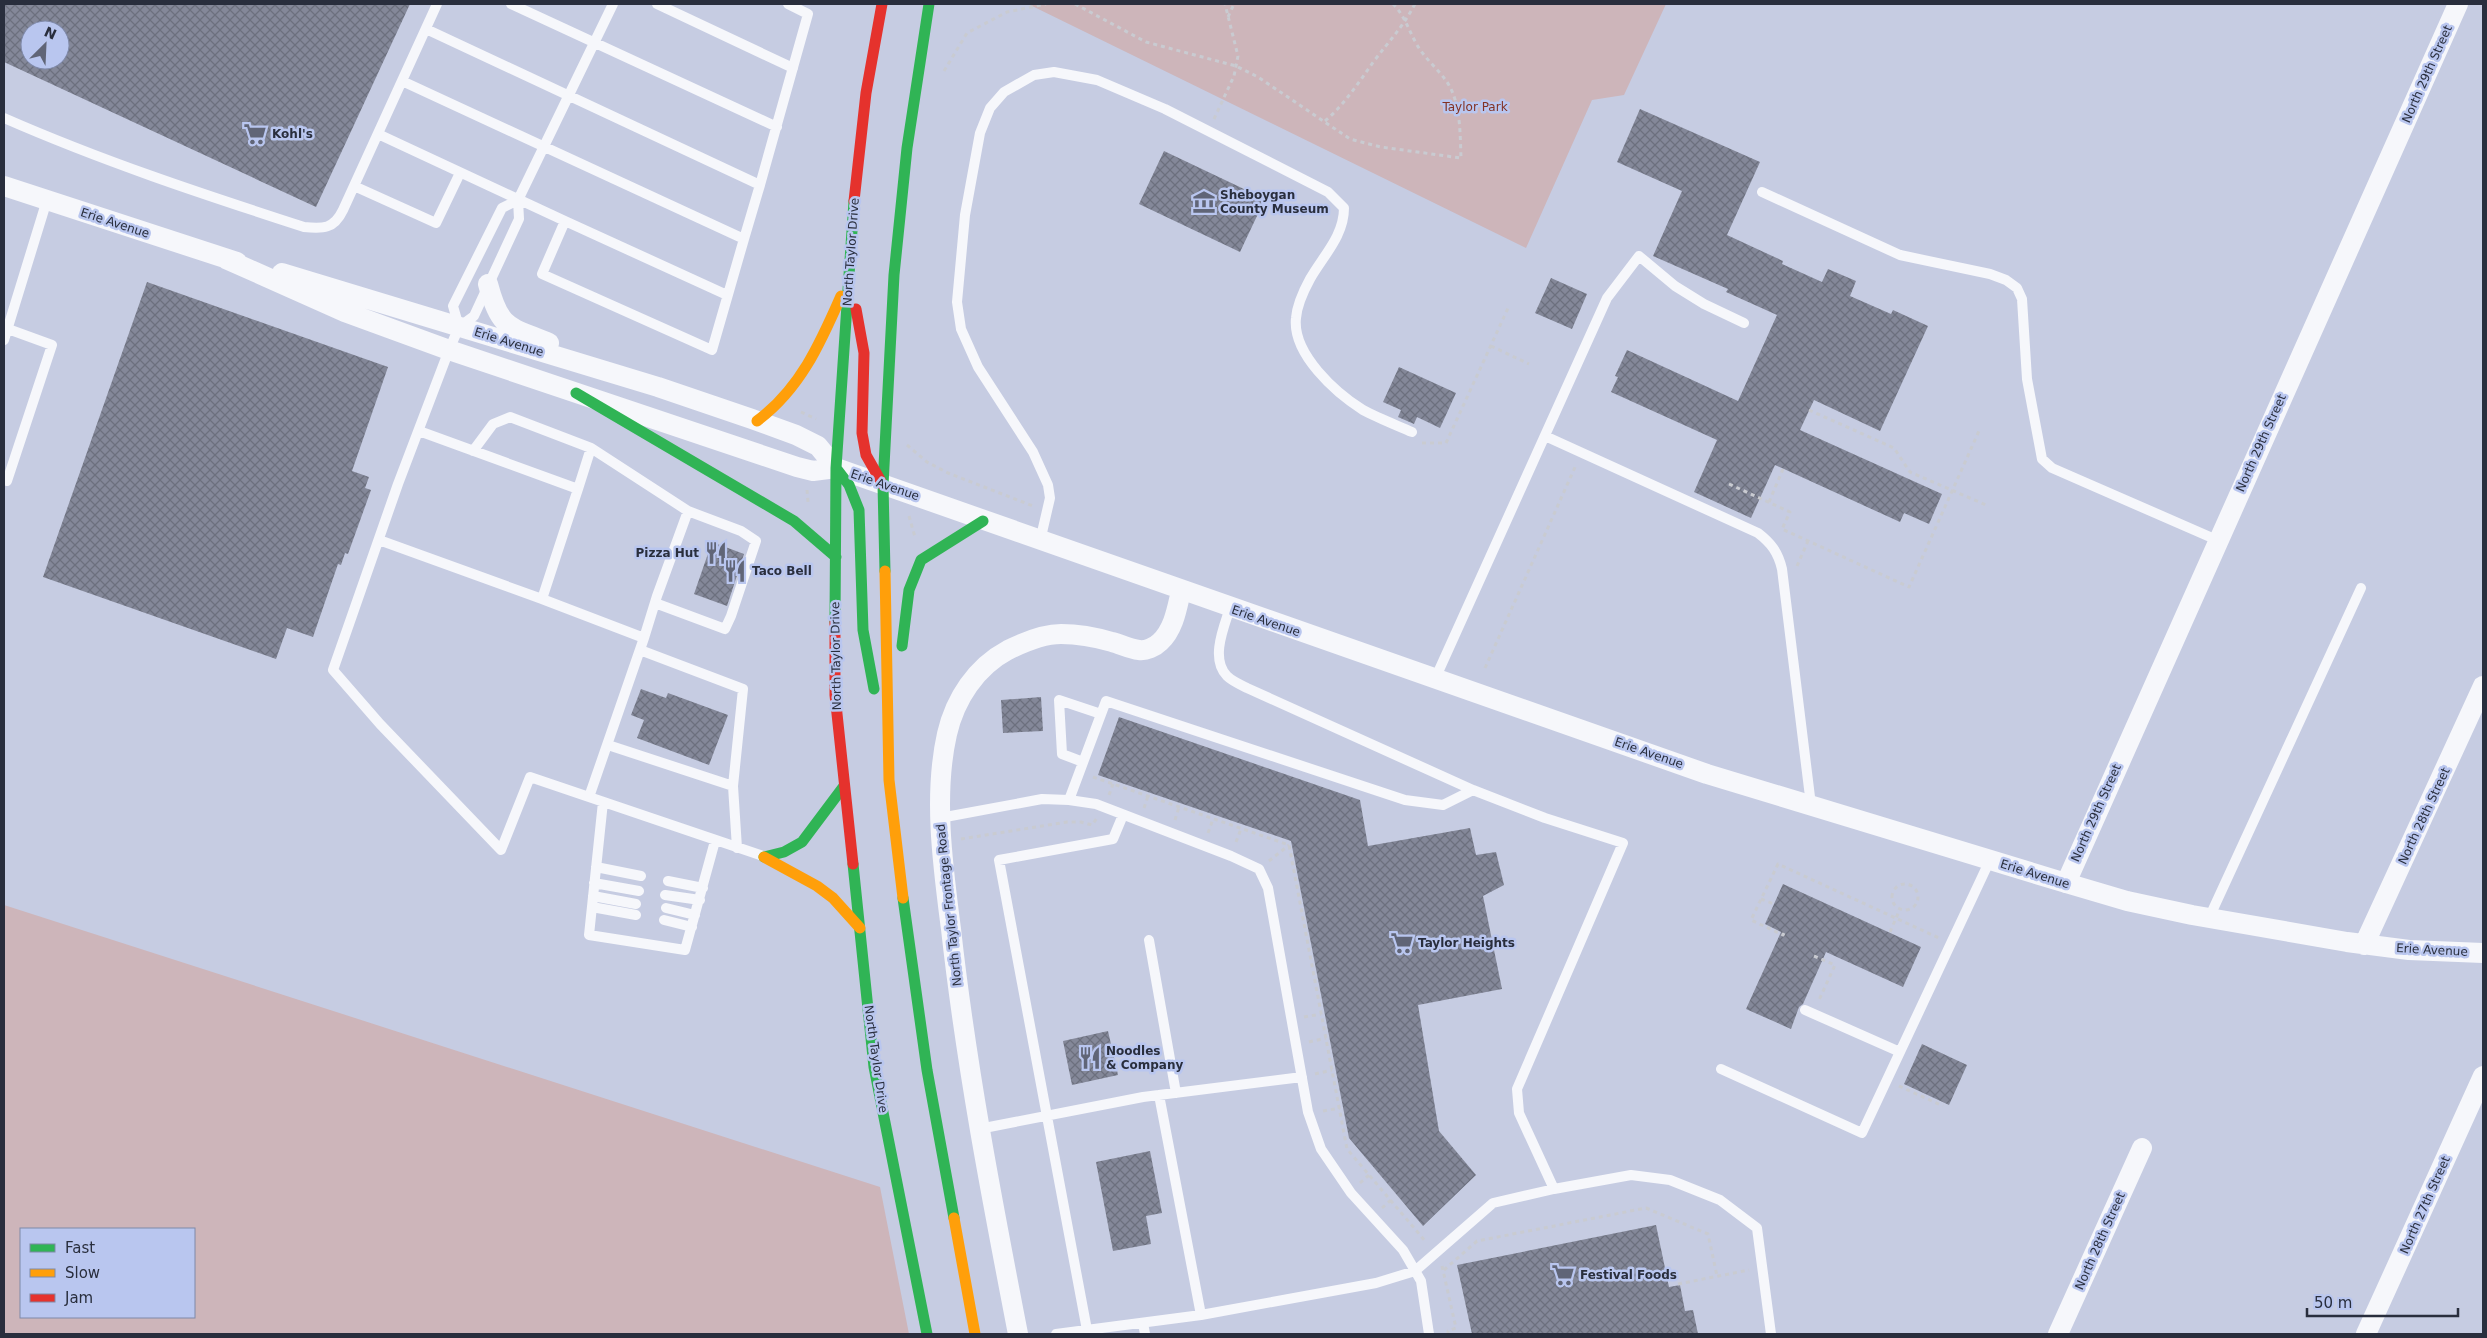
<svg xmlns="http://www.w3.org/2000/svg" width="2487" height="1338" font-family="'DejaVu Sans',sans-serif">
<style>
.park{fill:#cdb5ba;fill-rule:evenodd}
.building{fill:url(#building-cross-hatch);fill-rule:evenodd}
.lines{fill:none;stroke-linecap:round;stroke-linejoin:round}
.path{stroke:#c9cbd1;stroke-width:3;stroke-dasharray:4 4;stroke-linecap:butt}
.lane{stroke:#f6f7fb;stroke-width:10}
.street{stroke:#f6f7fb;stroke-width:20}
.fast{stroke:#30b455;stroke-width:11}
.slow{stroke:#ff9f0a;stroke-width:11}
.jam{stroke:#e5322d;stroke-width:11}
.labels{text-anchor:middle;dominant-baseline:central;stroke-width:5;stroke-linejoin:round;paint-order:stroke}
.street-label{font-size:12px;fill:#292e3d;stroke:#b9c6ef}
.park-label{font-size:12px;fill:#833224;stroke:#b9c6ef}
.poi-label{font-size:12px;font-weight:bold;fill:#292e3d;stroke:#b9c6ef;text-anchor:start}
</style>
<defs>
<pattern id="building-cross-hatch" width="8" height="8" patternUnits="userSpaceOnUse" patternTransform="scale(1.25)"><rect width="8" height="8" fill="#848899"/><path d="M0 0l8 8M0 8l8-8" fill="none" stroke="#6c707e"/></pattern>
</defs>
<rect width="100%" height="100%" fill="#c6cce2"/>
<!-- park -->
<path class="park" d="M1028 4H1027H1666L1624 95 1592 100 1526 248Z
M4 905 880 1187 909 1334H4ZM21 1229H194V1317H21Z"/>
<!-- building -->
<path class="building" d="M4 4H410L316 207 4 62ZM30 30H60V60H30Z
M1640 109 1760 162 1727 235 1783 261 1782 264 1822 282 1828 269 1856 281 1850 296 1891 314 1893 310 1928 326 1880 431 1814 400 1800 430 1942 494 1929 524 1904 513 1900 522 1775 465 1751 518 1694 492 1717 440 1611 392 1618 377 1615 376 1627 350 1738 401 1777 315 1726 292 1728 289 1653 256 1682 191 1617 162Z
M1164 151 1265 199 1240 252 1139 204Z
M1551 278 1587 294 1572 329 1535 313Z
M147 282 388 367 352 471 369 477 365 488 371 490 348 554 345 553 341 565 338 564 313 637 287 628 276 659 43 577Z
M1399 367 1456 393 1440 428 1417 417 1414 424 1398 417 1401 410 1383 402Z
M712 542 744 554 727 606 694 594Z
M641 689 666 698 668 693 728 715 709 765 637 738 644 720 631 715Z
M1041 697 1043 731 1003 733 1001 700Z
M1119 717 1360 800 1368 846 1470 828 1476 855 1496 852 1504 885 1483 896 1502 989 1418 1005 1439 1131 1476 1175 1423 1226 1349 1138 1291 841 1098 775Z
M1783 884 1921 947 1903 987 1826 952 1803 1004 1799 1007 1791 1029 1746 1009 1781 932 1765 924Z
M1108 1031 1118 1075 1072 1085 1063 1041Z
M1922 1044 1967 1065 1949 1105 1904 1084Z
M1150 1151 1162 1213 1146 1216 1151 1244 1113 1251 1096 1162Z
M1656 1225 1669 1287 1680 1285 1685 1311 1693 1310 1698 1334H1472L1457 1265Z"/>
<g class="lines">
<!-- path -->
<path class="path" d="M1075 4 1146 42 1236 66 1258 77 1350 139 1381 147 1461 158C1460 134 1461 103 1447 82 1438 69 1424 58 1416 43 1408 29 1405 16 1393 4
M1228 17 1234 4
M944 71 967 33 1007 12 1046 4
M1214 119 1234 76 1238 56 1225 4
M1325 121C1345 104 1359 82 1374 61 1390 40 1402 28 1415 4
M1491 346 1529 364
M1809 410 1894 448 1910 472 1986 505
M801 412 816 419
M1422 443H1446L1509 306
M907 445 927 462 948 473 1033 506
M1729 484 1790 512 1782 529 1909 587 1979 431
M807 490 808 502
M1769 502 1783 469
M909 516 915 537
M1797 566 1808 541
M1485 668 1576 465
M1093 777 1289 845 1347 1149 1426 1242
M1109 795 1113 784
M1144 808 1148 796
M1175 820 1179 807
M1208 833 1213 819
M961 839 1067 822H1081L1092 825 1097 818
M1236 842 1241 829
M1269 861 1289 845
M1892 897a13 13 0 1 1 26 0a13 13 0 1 1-26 0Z
M1761 899 1774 904
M1890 932 1900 909
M1784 933 1783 935 1751 920 1778 864 1939 938
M1814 956 1835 965 1819 1000
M1304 1017 1321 1014
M1309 1042 1326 1038
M1315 1074 1332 1070
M1899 1086 1943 1106
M1323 1111 1340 1108
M1360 1183 1369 1175
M1382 1208 1391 1200
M1442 1266 1456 1328 1448 1331V1334
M1444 1270 1477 1241 1646 1208 1708 1234 1717 1276
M1678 1284 1749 1270"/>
<!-- lane -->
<path class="lane" d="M511 4 777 127
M613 4 518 200 519 219 474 316 459 327 449 350 398 484 333 670 380 724 501 850 530 777 763 856
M657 4 793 68
M426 29 760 185 808 14 788 4
M4 118C102 161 202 194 304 227 323 229 334 229 343 210L437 4
M378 134 565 221 542 274 712 350 744 239 402 81
M354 186 436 223 460 173
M1762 192 1900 255 1990 274 2006 280 2017 288 2022 299 2027 379 2042 459 2052 468 2217 540
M565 221 727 295
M744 239 760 185
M459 327 453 306 502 208 518 200
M4 340 47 200
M419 431 578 489 591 448 510 417 493 424 473 451
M1545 436 1758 533C1771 543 1778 552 1782 569L1811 805
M591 448 688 511 657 596 644 638
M7 481 52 345 8 329
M379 540 542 599 578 489
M1040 541 1050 498 1048 485 1033 452 978 367 961 329 957 302 965 215 980 133 990 108 1004 92 1034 75 1054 72 1097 80 1165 109 1328 192 1344 208C1344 236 1323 256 1310 279 1304 290 1297 306 1296 318 1292 354 1336 393 1363 410 1378 418 1396 425 1412 432
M542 599 644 638 589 797
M655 603 725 629 731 616 756 541 741 531 688 511
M640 650 743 689 733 786 737 848
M1435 679 1607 298 1639 256 1675 286 1704 304 1744 323
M608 745 733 786
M1083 762 1062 754 1059 700 1101 714
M1473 790 1545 818 1623 843 1517 1089 1519 1113 1554 1189
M1069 800 1106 701 1405 800 1443 805 1473 790 1247 688C1241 685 1232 681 1227 676 1210 659 1224 627 1230 608
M603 802 589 935 685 950 715 841
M940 818 1042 799 1069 800 1096 804 1231 856 1259 869 1268 888 1308 1112 1321 1149 1351 1193 1403 1250 1421 1281 1429 1334
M596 867 641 876
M668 881 703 888
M594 883 639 891
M665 895 700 900
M593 896 636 904
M592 907 636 915
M666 908 695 915
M2209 918 2361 588
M664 920 692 927
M1149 940 1176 1093
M1805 1010 1900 1052
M1721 1069 1862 1133 1990 860
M1159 1095 1201 1315
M979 1129 1143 1097 1302 1077
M1143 1323 1145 1334
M1087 1330 999 860 1113 839 1123 815
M1056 1334 1201 1315 1376 1283 1415 1271 1493 1203 1554 1189 1631 1175 1670 1180 1720 1200 1757 1228 1771 1334"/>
<!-- street -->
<path class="street" d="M4 186 237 262
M226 259 345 312 449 350 797 467 813 471 836 468 1707 774 2066 883 2127 901 2192 915 2347 942 2409 950 2483 953
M282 273 658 387 752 419 796 435 818 446 836 468
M488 284C500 330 509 326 549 343
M2066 883 2458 4
M2364 945 2483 686
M1018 1334C992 1200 966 1065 951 929 943 867 933 796 947 734 955 699 976 667 1008 650 1024 642 1044 634 1061 634 1079 634 1095 637 1112 642 1120 644 1130 649 1139 650 1146 651 1155 647 1160 642 1174 629 1177 608 1181 591
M2058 1334 2142 1148
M2366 1334 2483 1076"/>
<!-- fast -->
<path class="fast" d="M576 393 794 521 836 557
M836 468 849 485 859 510 863 630 874 689
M885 571 883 485 894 275 907 148 929 4
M835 622 836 468 854 201
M902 646 909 590 921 560 983 521
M764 857 784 852 802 842 844 786
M853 864 874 1067 927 1334
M903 898 927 1070 954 1218"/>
<!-- slow -->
<path class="slow" d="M757 421C800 389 820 344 841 296
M885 571 889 780 903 898
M764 857 817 886 833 898 860 928
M954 1218 975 1334"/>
<!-- jam -->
<path class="jam" d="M854 201 866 93 882 4
M856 309 864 353 862 433 866 455 883 485
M835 622V695L853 864"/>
</g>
<!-- icons -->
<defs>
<symbol id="supermarket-bare" viewBox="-9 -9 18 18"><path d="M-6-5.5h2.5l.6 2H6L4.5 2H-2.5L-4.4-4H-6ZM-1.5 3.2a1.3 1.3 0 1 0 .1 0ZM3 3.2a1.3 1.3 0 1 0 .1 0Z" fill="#606577" stroke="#b9c6ef" stroke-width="2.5" paint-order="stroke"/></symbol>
<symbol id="museum-bare" viewBox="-9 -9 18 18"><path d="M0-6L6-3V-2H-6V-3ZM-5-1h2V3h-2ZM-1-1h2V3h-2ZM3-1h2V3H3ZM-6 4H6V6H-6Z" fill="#606577" stroke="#b9c6ef" stroke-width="2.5" paint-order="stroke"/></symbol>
<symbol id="restaurant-bare" viewBox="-9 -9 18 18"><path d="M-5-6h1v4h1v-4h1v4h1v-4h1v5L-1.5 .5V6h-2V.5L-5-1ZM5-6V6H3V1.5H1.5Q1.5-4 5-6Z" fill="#606577" stroke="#b9c6ef" stroke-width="2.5" paint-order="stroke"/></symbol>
</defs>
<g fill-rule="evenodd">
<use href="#supermarket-bare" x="239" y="118" width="32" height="32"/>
<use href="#museum-bare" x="1188" y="186" width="32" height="32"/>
<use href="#restaurant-bare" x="700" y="537" width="32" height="32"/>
<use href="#restaurant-bare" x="719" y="555" width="32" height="32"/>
<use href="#supermarket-bare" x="1386" y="927" width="32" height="32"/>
<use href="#restaurant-bare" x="1074" y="1042" width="32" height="32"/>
<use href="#supermarket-bare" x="1547" y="1259" width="32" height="32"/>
</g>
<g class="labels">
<!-- street labels -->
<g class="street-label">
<text transform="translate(2427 74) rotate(-66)">North 29th Street</text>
<text transform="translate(115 223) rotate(18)">Erie Avenue</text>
<text transform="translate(851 252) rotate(-86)">North Taylor Drive</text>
<text transform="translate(509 342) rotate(17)">Erie Avenue</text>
<text transform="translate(2261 443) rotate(-66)">North 29th Street</text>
<text transform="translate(885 485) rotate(19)">Erie Avenue</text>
<text transform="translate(1266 621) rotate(19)">Erie Avenue</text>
<text transform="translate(836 656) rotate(-91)">North Taylor Drive</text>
<text transform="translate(1649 753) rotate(19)">Erie Avenue</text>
<text transform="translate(2096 813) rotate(-66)">North 29th Street</text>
<text transform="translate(2424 816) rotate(-65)">North 28th Street</text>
<text transform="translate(2035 874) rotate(17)">Erie Avenue</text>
<text transform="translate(949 905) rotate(-96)">North Taylor Frontage Road</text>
<text transform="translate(2432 950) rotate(3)">Erie Avenue</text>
<text transform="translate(876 1059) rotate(82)">North Taylor Drive</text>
<text transform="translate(2425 1205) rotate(-66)">North 27th Street</text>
<text transform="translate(2100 1241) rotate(-66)">North 28th Street</text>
</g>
<!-- park labels -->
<g class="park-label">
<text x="1475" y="107">Taylor Park</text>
</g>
<!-- poi labels -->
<g class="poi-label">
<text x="272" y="134">Kohl's</text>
<text x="1220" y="195">Sheboygan<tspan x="1220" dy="14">County Museum</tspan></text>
<text x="699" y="553" text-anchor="end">Pizza Hut</text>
<text x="752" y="571">Taco Bell</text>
<text x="1418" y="943">Taylor Heights</text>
<text x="1106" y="1051">Noodles<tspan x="1106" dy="14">&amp; Company</tspan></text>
<text x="1580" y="1275">Festival Foods</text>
</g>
</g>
<!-- border -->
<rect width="2487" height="1338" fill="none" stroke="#292e3d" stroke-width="10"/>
<!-- legend -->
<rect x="20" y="1228" width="175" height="90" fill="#b9c6ef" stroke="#7f89a8"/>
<rect x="30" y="1244" width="25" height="8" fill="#30b455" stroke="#7f89a8"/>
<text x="65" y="1253" font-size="15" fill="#292e3d">Fast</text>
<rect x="30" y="1269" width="25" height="8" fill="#ff9f0a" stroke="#7f89a8"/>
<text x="65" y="1278" font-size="15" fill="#292e3d">Slow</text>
<rect x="30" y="1294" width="25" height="8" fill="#e5322d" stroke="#7f89a8"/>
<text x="65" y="1303" font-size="15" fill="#292e3d">Jam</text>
<!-- north arrow -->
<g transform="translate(45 45) rotate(24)"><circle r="24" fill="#b9c6ef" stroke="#7f89a8"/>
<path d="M0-4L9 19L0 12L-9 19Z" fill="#606577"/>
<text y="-8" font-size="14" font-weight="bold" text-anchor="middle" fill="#292e3d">N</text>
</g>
<!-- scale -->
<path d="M2307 1308v8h151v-8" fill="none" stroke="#292e3d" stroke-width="2.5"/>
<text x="2314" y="1308" font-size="15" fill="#292e3d" stroke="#b9c6ef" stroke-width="4" paint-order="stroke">50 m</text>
</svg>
